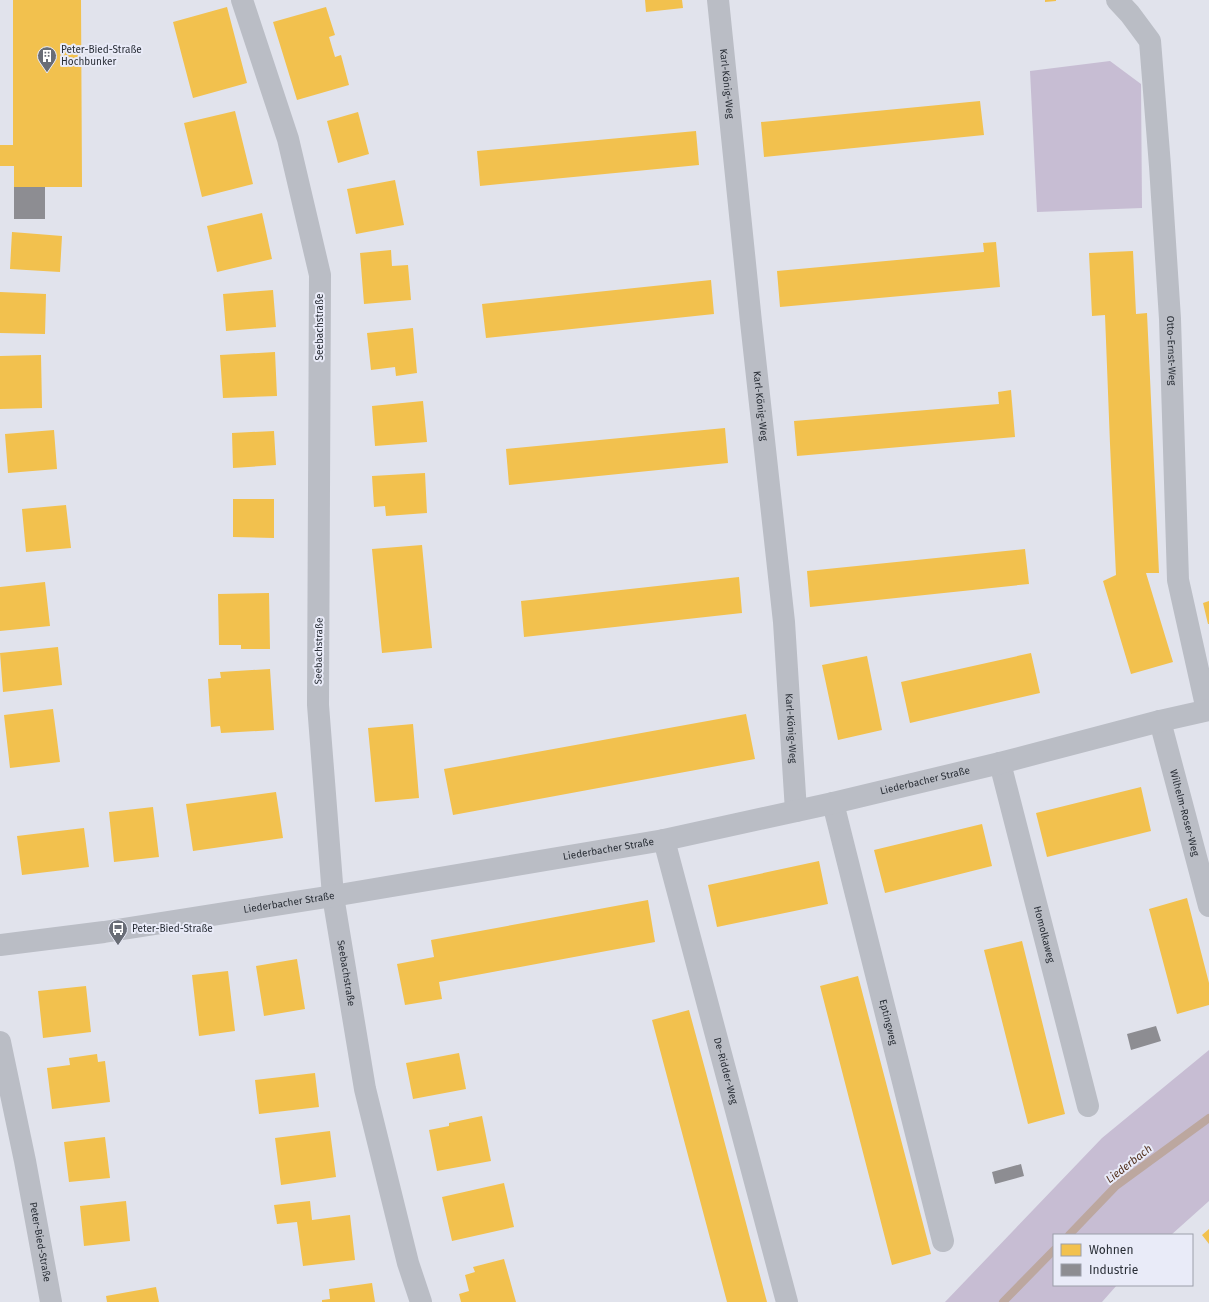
<svg xmlns="http://www.w3.org/2000/svg" width="1209" height="1302" font-family="'Fira Sans',sans-serif">
<style>
.green{fill:#c7bdd3}
.homes{fill:#f2c14e}
.industry{fill:#8d8d92}
.lines{fill:none;stroke-linecap:round;stroke-linejoin:round}
.stream{stroke:#bca79f;stroke-width:8}
.minor{stroke:#babdc5;stroke-width:22}
.labels{text-anchor:middle;dominant-baseline:central;stroke-width:4;stroke-linejoin:round;paint-order:stroke}
.poi-label{font-size:10px;fill:#292e36;stroke:#e9ebf8;text-anchor:start}
.street-label{font-size:10px;fill:#292e36;stroke:#e9ebf8}
.water-label{font-size:11px;font-style:italic;fill:#543321;stroke:#e9ebf8}
</style>
<rect width="100%" height="100%" fill="#e1e3ec"/>
<!-- green -->
<path class="green" d="M1110 61 1141 84 1142 208 1037 212 1030 71Z
M1209 1050V1201L1171 1235H1054V1285H1117L1102 1302H945L1102 1138Z"/>
<!-- homes -->
<path class="homes" d="M13 0H81L82 187H14V166H0V145H13Z
M645 0H682L683 8 646 12Z
M1045 0H1056V1L1045 2Z
M227 7 247 83 193 98 173 22Z
M326 7 335 35 329 37 335 57 341 55 349 85 297 100 273 22Z
M980 101 984 135 764 157 761 122Z
M235 111 253 184 202 197 184 123Z
M358 112 369 154 338 163 327 121Z
M696 131 699 165 480 186 477 151Z
M395 180 404 225 356 234 347 189Z
M262 213 272 259 217 272 207 226Z
M12 232 62 236 60 272 10 269Z
M996 242 1000 287 780 307 777 271 984 252 983 243Z
M391 250 392 266 408 265 411 300 364 304 360 253Z
M1133 251 1136 314 1147 313 1159 573H1146L1173 662 1131 674 1103 581 1116 575 1110 444 1105 315 1092 316 1089 253Z
M711 280 714 314 486 338 482 304Z
M273 290 276 327 226 331 223 294Z
M0 292 46 294 45 334 0 333Z
M413 328 417 373 396 376 395 367 371 370 367 333Z
M275 352 277 396 223 398 220 355Z
M41 355 42 408 0 409V356Z
M1011 390 1015 437 797 456 794 421 999 404 998 392Z
M423 401 427 442 375 446 372 406Z
M725 428 728 463 509 485 506 449Z
M54 430 57 469 8 473 5 434Z
M274 431 276 465 233 468 232 433Z
M425 473 427 513 386 516 385 506 374 507 372 476Z
M233 499H274V538L233 537Z
M66 505 71 548 26 552 22 509Z
M422 545 432 648 382 653 372 549Z
M1025 549 1029 584 810 607 807 571Z
M739 577 742 613 524 637 521 601Z
M45 582 50 626 0 631V587Z
M269 593 270 649H241V645H219L218 594Z
M1209 601V624H1208L1203 603Z
M58 647 62 685 3 692 0 653Z
M1031 653 1040 693 910 723 901 682Z
M867 656 882 730 838 740 822 665Z
M270 669 274 730 221 733 220 726 211 727 208 679 221 678 220 672Z
M53 709 60 762 10 768 4 715Z
M746 714 755 759 453 815 444 769Z
M413 724 419 798 375 802 368 728Z
M1141 787 1151 831 1047 857 1036 813Z
M276 792 283 838 193 851 186 804Z
M153 807 159 857 114 862 109 812Z
M982 824 992 866 885 893 874 850Z
M84 828 89 867 22 875 17 836Z
M819 861 828 904 717 927 708 885Z
M1187 898 1209 983V1005L1177 1014 1149 909Z
M648 900 655 942 439 982 442 999 405 1005 397 964 434 957 431 940Z
M1022 941 1065 1114 1028 1124 984 950Z
M297 959 305 1009 264 1016 256 966Z
M228 971 235 1031 199 1036 192 975Z
M858 976 931 1254 892 1265 820 986Z
M86 986 91 1032 43 1038 38 991Z
M689 1010 708 1080 767 1302H727L652 1020Z
M459 1053 466 1089 413 1099 406 1063Z
M97 1054 98 1062 105 1061 110 1102 52 1109 47 1068 70 1065 69 1058Z
M315 1073 319 1107 259 1114 255 1080Z
M482 1116 491 1161 437 1171 429 1130 449 1126V1123Z
M330 1131 336 1177 281 1185 275 1138Z
M105 1137 110 1178 69 1182 64 1142Z
M504 1183 514 1227 452 1241 442 1197Z
M126 1201 130 1241 84 1246 80 1206Z
M310 1201 312 1220 350 1215 355 1260 303 1266 297 1222 277 1224 274 1205Z
M1209 1229V1244L1202 1235Z
M504 1259 516 1302H461L459 1294 469 1291 465 1275 475 1272 473 1267Z
M372 1283 375 1302H322V1300L330 1299 329 1289Z
M156 1287 159 1302H107L106 1296Z"/>
<!-- industry -->
<path class="industry" d="M14 187H45V219H14Z
M1156 1026 1161 1041 1131 1050 1127 1034Z
M1021 1164 1024 1176 995 1184 992 1172Z"/>
<g class="lines">
<!-- stream -->
<path class="stream" d="M1069 1235 1116 1186 1209 1118
M1003 1302 1054 1250"/>
<!-- minor -->
<g class="minor">
<path id="s1" d="M242 0 288 139 320 275 318 705 333 896 365 1089 408 1263 421 1302"/>
<path id="s2" d="M718 0 751 322 784 622 796 811"/>
<path id="s3" d="M1117 0 1130 14 1150 41 1160 166 1170 319 1178 580 1207 710"/>
<path id="s4" d="M1160 721 1209 906"/>
<path id="s5" d="M1000 763 1088 1106"/>
<path id="s6" d="M833 803 943 1241"/>
<path id="s7" d="M664 840 787 1302"/>
<path id="s8" d="M0 945 104 932 333 896 664 840 833 803 1000 763 1160 721 1209 710"/>
<path id="s9" d="M0 1042 25 1161 51 1302"/>
</g>
</g>
<!-- icons -->
<defs>
<symbol id="building-pin" viewBox="-11 -11 22 30"><path d="M0 17L-7.5 6A9.5 9.5 0 1 1 7.5 6Z" fill="#696d76" stroke="#e9ebf8"/><path d="M-4-6H4V6H1V3H-1V6H-4ZM-2.5-4.3h1.7v1.8h-1.7ZM.8-4.3h1.7v1.8H.8ZM-2.5-1h1.7V.8h-1.7ZM.8-1h1.7V.8H.8Z" fill="#fff"/></symbol>
<symbol id="bus-pin" viewBox="-11 -11 22 30"><path d="M0 17L-7.5 6A9.5 9.5 0 1 1 7.5 6Z" fill="#696d76" stroke="#e9ebf8"/><path d="M-5-6H5V4H4V6H2V4H-2V6H-4V4H-5ZM-3.5-4V0h7V-4ZM-3.5 1.2v1.5H-2V1.2ZM2 1.2v1.5H3.5V1.2Z" fill="#fff"/></symbol>
</defs>
<g fill-rule="evenodd">
<use href="#building-pin" x="36" y="45" width="22" height="30"/>
<use href="#bus-pin" x="107" y="918" width="22" height="30"/>
</g>
<g class="labels">
<!-- poi labels -->
<g class="poi-label">
<text x="61" y="50">Peter-Bied-Straße<tspan x="61" dy="12">Hochbunker</tspan></text>
<text x="132" y="929">Peter-Bied-Straße</text>
</g>
<!-- street labels -->
<g class="street-label">
<text stroke="none"><textPath href="#s2" startOffset="84">Karl-König-Weg</textPath></text>
<text transform="translate(320 327) rotate(-90)">Seebachstraße</text>
<text stroke="none"><textPath href="#s3" startOffset="363">Otto-Ernst-Weg</textPath></text>
<text stroke="none"><textPath href="#s2" startOffset="408">Karl-König-Weg</textPath></text>
<text transform="translate(319 651) rotate(-89)">Seebachstraße</text>
<text stroke="none"><textPath href="#s2" startOffset="732">Karl-König-Weg</textPath></text>
<text stroke="none"><textPath href="#s8" startOffset="940">Liederbacher Straße</textPath></text>
<text stroke="none"><textPath href="#s4" startOffset="95">Wilhelm-Roser-Weg</textPath></text>
<text stroke="none"><textPath href="#s8" startOffset="616">Liederbacher Straße</textPath></text>
<text stroke="none"><textPath href="#s8" startOffset="292">Liederbacher Straße</textPath></text>
<text stroke="none"><textPath href="#s5" startOffset="177">Homolkaweg</textPath></text>
<text stroke="none"><textPath href="#s1" startOffset="986">Seebachstraße</textPath></text>
<text stroke="none"><textPath href="#s6" startOffset="226">Eptingweg</textPath></text>
<text stroke="none"><textPath href="#s7" startOffset="239">De-Ridder-Weg</textPath></text>
<text stroke="none"><textPath href="#s9" startOffset="204">Peter-Bied-Straße</textPath></text>
</g>
<!-- water labels -->
<g class="water-label">
<text transform="translate(1129 1164) rotate(-38)">Liederbach</text>
</g>
</g>
<!-- legend -->
<rect x="1053" y="1234" width="140" height="52" fill="#e9ebf8" stroke="#9c9faa"/>
<rect x="1061" y="1244" width="20" height="12" fill="#f2c14e" stroke="#9c9faa"/>
<text x="1089" y="1254" font-size="12" fill="#292e36">Wohnen</text>
<rect x="1061" y="1264" width="20" height="12" fill="#8d8d92" stroke="#9c9faa"/>
<text x="1089" y="1274" font-size="12" fill="#292e36">Industrie</text>
</svg>
